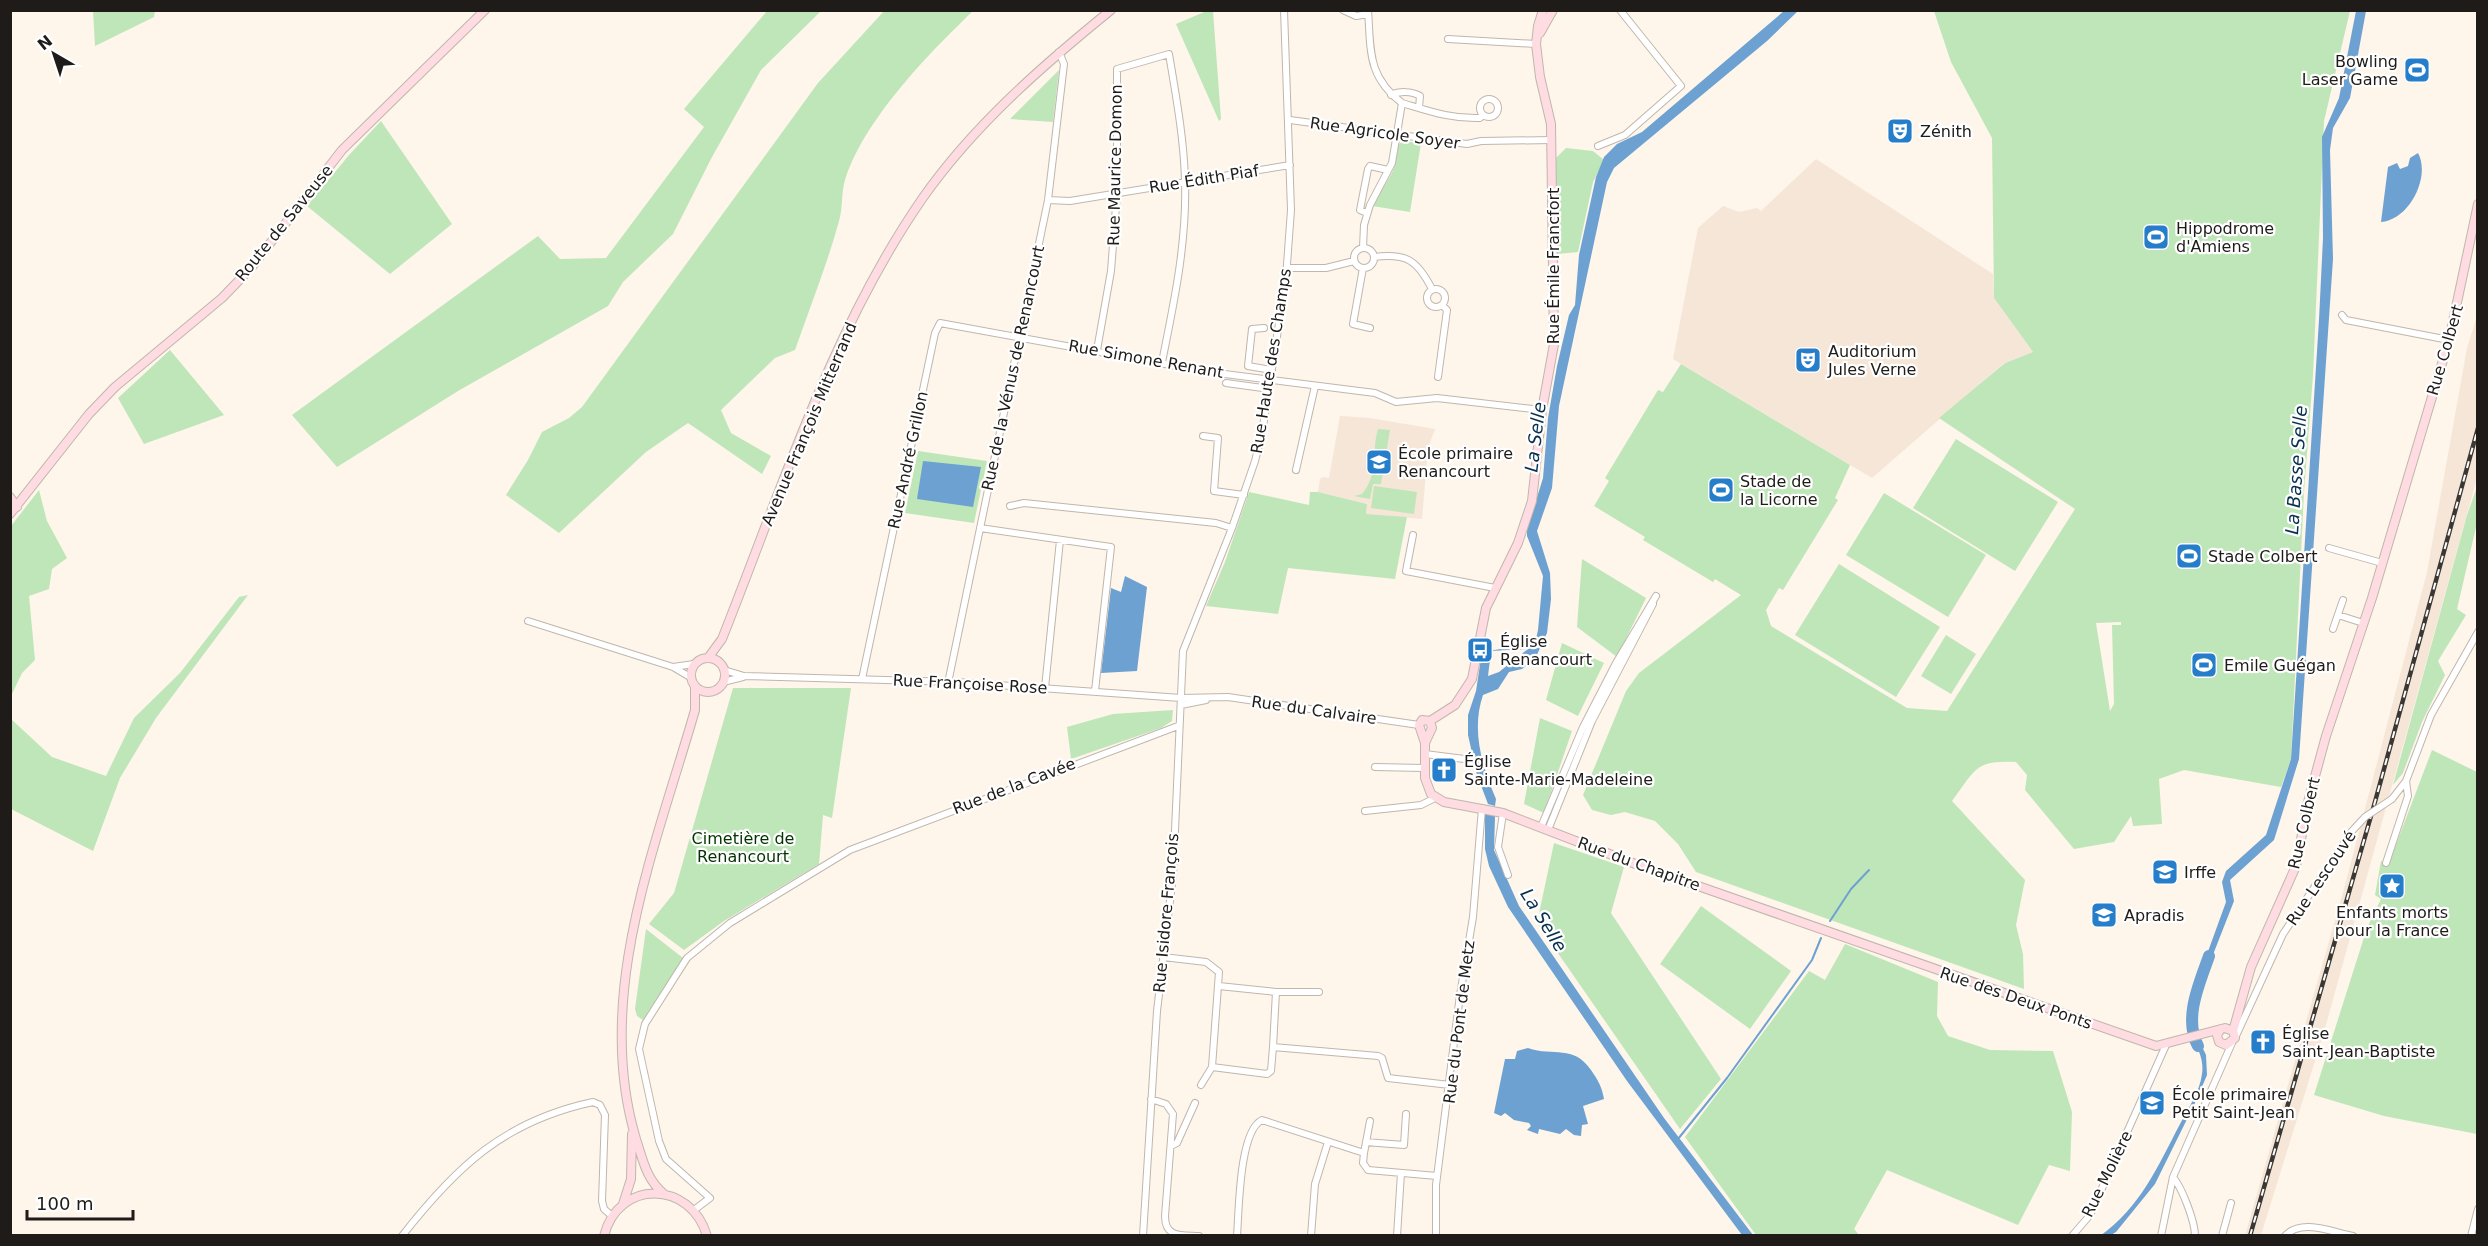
<svg xmlns="http://www.w3.org/2000/svg" width="2488" height="1246" font-family="'DejaVu Sans',sans-serif">
<style>
.built{fill:#f6e6d7}
.green{fill:#bfe6b8;fill-rule:evenodd}
.water{fill:#6da1d1;fill-rule:evenodd}
.lines{fill:none;stroke-linecap:round;stroke-linejoin:round}
.stream{stroke:#6da1d1;stroke-width:2}
.river{stroke:#6da1d1;stroke-width:12}
.street-casing{stroke:#c0b6ad;stroke-width:8}
.secondary-casing{stroke:#c0b6ad;stroke-width:10}
.street{stroke:#fff;stroke-width:6}
.secondary{stroke:#fedce2;stroke-width:8}
.rail-casing{stroke:#3b3834;stroke-width:4.5}
.rail{stroke:#fff;stroke-width:2;stroke-dasharray:7;stroke-linecap:butt}
.street-bridge-casing{stroke:#c0b6ad;stroke-width:8;stroke-linecap:butt}
.street-bridge{stroke:#fff;stroke-width:6}
.labels{text-anchor:middle;dominant-baseline:central;stroke-width:4.5;stroke-linejoin:round;paint-order:stroke}
.poi-label{font-size:16px;fill:#1e1b18;stroke:#fff;text-anchor:start}
.street-label{font-size:16px;fill:#1e1b18;stroke:#fff}
.park-label{font-size:16px;fill:#033300;stroke:#fff}
.water-label{font-size:18px;font-style:italic;fill:#073050;stroke:#fff}
</style>
<rect width="100%" height="100%" fill="#fef5eb"/>
<!-- built -->
<path class="built" d="M1816 159 1993 274 1994 298 2033 352 2004 363 1872 478 1673 359 1698 228 1723 206 1739 212 1757 208 1761 211Z
M2477 316V478L2324 1032 2261 1235 2245 1236 2345 885 2427 572 2467 348Z
M1340 416 1370 418 1435 429 1428 448 1422 519 1366 514 1367 504 1318 492 1320 479 1323 477 1329 478Z"/>
<!-- green -->
<path class="green" d="M885 10 973 11C928 54 864 120 845 180 841 193 843 208 839 221 827 265 810 307 795 350L775 358 721 410 731 433 771 456 762 474 688 423 646 452 559 533 506 495 528 460 542 432 569 418 582 407 818 83Z
M1209 10 1213 11 1221 119 1219 121 1176 24Z
M93 11V10L155 11 154 17 95 46Z
M767 11H821L761 70 712 157 673 234 623 282 608 306 458 391 337 467 292 415 538 236 560 259 606 258 704 127 684 109Z
M1934 11H2350L2324 121 2313 375 2304 492 2291 759 2281 787 2184 770 2159 779 2162 824 2133 826 2131 816 2114 842 2074 849 2025 790 2027 775 2016 762C1975 760 1976 769 1952 801L2025 880 2016 925 2023 954 2024 989 1696 872 1678 844 1655 821 1625 812 1611 815 1592 810 1583 795 1626 691 1639 673 1741 595 1715 579 1713 582 1643 540 1645 537 1594 506 1609 481 1605 478 1658 390 1663 392 1681 364 1850 465 1835 498 1838 500 1783 590 1779 588 1766 610 1771 626 1907 708 1947 711 2075 509 1939 418 2005 363 2033 352 1994 298 1992 138 1951 62ZM2121 622V625H2112L2114 704 2110 711 2096 623Z
M1059 70 1053 122 1010 119Z
M381 121 452 224 390 274 307 206 349 155Z
M1402 141 1421 143 1410 212 1372 206C1378 193 1389 181 1394 168 1398 159 1394 148 1402 141Z
M1566 148 1593 151 1604 160 1593 182 1578 252 1557 254 1555 168 1556 158Z
M170 350 224 415 144 444 118 398Z
M1378 429 1390 430 1381 484H1373L1370 499 1354 496 1362 494C1379 474 1371 452 1378 429Z
M1956 439 2058 502 2015 571 1913 508Z
M918 451 987 461 974 523 905 513Z
M1374 486 1417 492 1414 514 1371 508Z
M2477 487V523L2457 609 2466 615 2438 661 2445 675 2422 722 2403 773 2393 785 2467 515Z
M39 490 47 521 67 558 52 569 49 589 29 596 35 660 22 673 11 696V526Z
M1249 492 1309 505 1310 492H1318L1367 504 1366 514 1407 517 1395 579 1288 568 1278 614 1206 606 1225 562Z
M1884 493 1986 555 1948 617 1846 555Z
M1582 559 1646 598 1617 657 1577 627Z
M1839 564 1940 627 1896 697 1795 635Z
M248 595 156 718 120 778 93 851 11 809V719L52 757 106 776 134 718 180 673 239 597Z
M1946 635 1976 654 1951 694 1921 676Z
M1562 643 1604 663 1578 716 1546 700Z
M733 688H851L832 818 823 815 819 864 724 921 684 950 649 924 674 893Z
M1173 710 1172 721 1161 728 1071 759 1067 727 1113 714Z
M1540 718 1572 731 1544 813 1524 804Z
M2432 750 2477 772V1134L2384 1116 2314 1095 2367 928 2381 899 2375 895 2381 861 2389 863Z
M1554 843 1624 867 1611 913 1721 1079 1680 1129 1537 923Z
M1701 906 1791 971 1750 1029 1660 964Z
M646 929 683 958 643 1020 637 1016 635 1009Z
M1845 944 1938 982 1937 1016 1948 1036 1990 1050 2053 1051 2072 1112 2070 1171 2049 1165 2018 1225 1887 1170 1854 1229 1859 1235H1756L1685 1137 1809 971 1825 980Z"/>
<!-- water -->
<path class="water" d="M1784 11H1798L1767 41 1614 168 1607 182 1559 406 1552 488 1537 531 1550 573 1551 599 1547 633 1535 659 1522 669 1509 672 1498 689 1483 695C1471 730 1482 766 1496 799L1495 806 1488 804 1477 775 1468 735V715L1476 691 1482 652 1526 645 1536 639 1538 630 1543 576 1527 536V530L1543 478 1548 418 1557 366 1569 315 1575 305 1579 255 1596 177 1604 157 1617 144 1642 132ZM1528 649 1499 672 1488 676 1491 651Z
M2356 11H2366L2350 98 2333 128 2330 150 2333 259 2299 759 2274 840 2230 880 2234 901 2207 970 2202 968 2226 902 2222 882 2226 871 2266 835 2291 759 2319 320 2323 238 2322 137 2339 98Z
M2418 153C2431 177 2409 220 2381 222L2388 167 2397 163 2400 169 2408 166 2410 158Z
M923 461 981 467 973 507 917 499Z
M1125 576 1147 587 1137 671 1101 673 1111 588 1121 592Z
M1485 814 1495 816 1494 850 1519 906 1664 1118 1753 1235H1742L1627 1081 1508 907 1489 866 1485 849Z
M2198 1038 2206 1055 2207 1075 2195 1103 2155 1184 2116 1232 2111 1235 2100 1236C2140 1208 2158 1166 2180 1124 2188 1109 2200 1091 2202 1074 2204 1061 2199 1049 2192 1039Z
M1528 1048C1554 1057 1573 1044 1591 1070 1598 1080 1602 1087 1604 1099L1583 1106 1588 1124 1582 1125 1581 1136 1574 1135 1566 1129 1560 1134 1539 1129 1538 1134 1527 1130 1531 1126 1529 1123 1514 1120 1505 1113 1501 1116 1494 1113 1505 1059H1515L1517 1051Z"/>
<g class="lines">
<!-- stream -->
<path class="stream" d="M1830 921 1851 889 1869 870
M1678 1139 1727 1078 1812 960 1821 938"/>
<!-- river -->
<path class="river" d="M2198 1046C2183 1018 2200 982 2209 956"/>
<defs>
<path id="street" d="M1343 10 1356 16 1368 14
M1448 39 1536 44
M1391 95C1399 91 1412 91 1420 96L1419 108
M1480 108a9 9 0 1 1 18 0a9 9 0 1 1-18 0Z
M1402 103C1429 111 1451 119 1480 118L1483 115
M1290 120 1467 144 1481 141 1552 140
M1598 146 1625 135 1681 86 1620 10
M1048 200 1070 201 1290 165
M1367 213 1360 210 1368 169 1370 166 1388 170
M1363 248 1364 225 1370 205 1392 163 1402 103C1367 76 1371 51 1368 10
M1354 258a10 10 0 1 1 20 0a10 10 0 1 1-20 0Z
M1374 257C1407 253 1417 260 1432 289
M1287 268H1326L1354 261
M1363 268 1353 324 1370 328
M1427 298a9 9 0 1 1 18 0a9 9 0 1 1-18 0Z
M2342 315 2346 320 2449 340
M1264 328 1252 329 1248 366 1272 370
M1097 350 1111 271 1117 193V69L1169 54C1176 96 1184 139 1185 181 1187 242 1174 303 1162 362
M1438 377 1447 310 1442 305
M1226 383 1270 389
M1203 436 1218 438 1214 491 1244 495
M1296 470 1315 386
M1010 506 1024 503 1216 523 1232 528
M980 528 1111 547 1095 691
M1413 535 1406 571 1495 588
M2329 548 2382 563
M2338 615 2363 623
M528 621 673 667 690 677
M2333 629 2343 600
M673 667 694 664
M724 670 744 676 956 682 1181 698 1228 697 1419 725
M862 679 935 333 940 323 1209 372 1375 393 1396 402 1437 398 1542 410
M723 682 743 677
M948 683 1048 200 1064 64 1059 52
M1045 688 1060 540
M1181 705 1206 700
M1425 754 1472 760
M1375 767 1424 768
M2392 799 2406 781 2431 715 2478 632
M1365 811 1421 805 1435 798
M1503 813 1498 847 1508 875
M1541 827 1583 727 1616 663 1656 596
M1548 830 1592 721 1653 604
M2386 863 2408 796 2406 781
M1163 957 1206 962 1219 972 1212 1067 1267 1074 1271 1071 1273 1047
M1219 986 1276 992 1273 1047 1378 1056 1382 1058 1388 1078 1450 1085
M1276 992H1319
M2235 1038 2283 934 2352 831 2365 817
M1201 1085 1212 1067
M1151 1099 1166 1104 1173 1114 1165 1216C1165 1238 1181 1235 1199 1236
M1366 1142 1404 1145 1406 1114
M1171 1146 1177 1143 1195 1103
M1364 1153 1370 1121
M2173 1177C2182 1188 2195 1221 2195 1236
M694 1210 710 1198 666 1159 659 1141 639 1049 645 1024 687 958 730 923 850 850 1178 726
M402 1236C456 1167 504 1121 593 1102L600 1105 605 1115 602 1201 604 1209 612 1216
M1143 1236 1157 1011 1173 875 1183 651 1232 528 1255 461 1262 433 1286 278 1291 210 1284 10
M1237 1236C1239 1211 1239 1131 1262 1120L1364 1153 1363 1163 1368 1170 1437 1176
M1311 1236 1315 1184 1328 1142
M1397 1236 1401 1173
M1436 1236V1185L1460 995 1473 917 1482 808
M2072 1236 2090 1215 2166 1045
M2161 1236 2173 1177 2232 1043
M2222 1236 2231 1203
M2285 1236C2301 1218 2332 1232 2353 1236
M2471 1236 2478 1209"/>
<path id="secondary" d="M1540 33 1553 10
M10 497 17 507
M10 514 89 414 115 387 222 298 251 268 342 150 485 10
M691 675a17 17 0 1 1 34 0a17 17 0 1 1-34 0Z
M708 658 722 639C781 491 831 331 922 199 973 126 1042 66 1111 10
M1430 721 1432 728 1425 743V778L1431 794 1444 802 1503 813 1638 865 2156 1046 2225 1028 2233 1031 2235 1038 2226 1045 2219 1042 2217 1035 2221 1029
M1430 721 1455 705 1472 679 1486 608 1518 543 1532 501 1542 410 1554 344 1551 124 1540 77 1536 44 1538 26 1543 10
M1425 743 1419 725 1422 720 1430 721
M2233 1031 2251 967 2296 866 2308 802 2326 736 2372 598 2449 340 2478 204
M664 1194C646 1179 643 1160 636 1139 593 996 656 846 695 710V687
M623 1204 631 1179 632 1134
M604 1236C618 1179 691 1180 707 1236"/>
</defs>
<!-- street casing -->
<use href="#street" class="street-casing"/>
<!-- secondary casing -->
<use href="#secondary" class="secondary-casing"/>
<!-- street -->
<use href="#street" class="street"/>
<!-- secondary -->
<use href="#secondary" class="secondary"/>
<defs>
<path id="rail" d="M2250 1236 2373 809 2478 428"/>
</defs>
<!-- rail casing -->
<use href="#rail" class="rail-casing"/>
<!-- rail -->
<use href="#rail" class="rail"/>
<defs>
<path id="street-bridge" d="M2365 817 2392 799"/>
</defs>
<!-- street-bridge casing -->
<use href="#street-bridge" class="street-bridge-casing"/>
<!-- street-bridge -->
<use href="#street-bridge" class="street-bridge"/>
</g>
<!-- icons -->
<defs>
<symbol id="stadium-square" viewBox="-11 -11 22 22"><rect x="-9" y="-9" width="18" height="18" rx="4" fill="#267ecb" stroke="#fff"/><path d="M0-5a6.5 5 0 1 0 0 10a6.5 5 0 1 0 0-10ZM-3.5-1.8h7v3.6h-7Z" fill="#fff"/></symbol>
<symbol id="theatre-square" viewBox="-11 -11 22 22"><rect x="-9" y="-9" width="18" height="18" rx="4" fill="#267ecb" stroke="#fff"/><path d="M-5-5.5Q0-4 5-5.5V0Q5 5 0 6Q-5 5-5 0ZM-3.3-2.5H-1v1.5H-3.3ZM1-2.5H3.3v1.5H1ZM-2.8 1Q0 5.5 2.8 1Z" fill="#fff"/></symbol>
<symbol id="school-square" viewBox="-11 -11 22 22"><rect x="-9" y="-9" width="18" height="18" rx="4" fill="#267ecb" stroke="#fff"/><path d="M0-5L7-2L0 1L-7-2ZM-4 1L0 2.5L4 1V4Q0 6-4 4Z" fill="#fff"/></symbol>
<symbol id="bus-square" viewBox="-11 -11 22 22"><rect x="-9" y="-9" width="18" height="18" rx="4" fill="#267ecb" stroke="#fff"/><path d="M-5-6H5V4H4V6H2V4H-2V6H-4V4H-5ZM-3.5-4V0h7V-4ZM-3.5 1.2v1.5H-2V1.2ZM2 1.2v1.5H3.5V1.2Z" fill="#fff"/></symbol>
<symbol id="church-square" viewBox="-11 -11 22 22"><rect x="-9" y="-9" width="18" height="18" rx="4" fill="#267ecb" stroke="#fff"/><path d="M-1.2-6h2.4v3.5h3.3v2.4h-3.3V6h-2.4V-.1h-3.3v-2.4h3.3Z" fill="#fff"/></symbol>
<symbol id="university-square" viewBox="-11 -11 22 22"><rect x="-9" y="-9" width="18" height="18" rx="4" fill="#267ecb" stroke="#fff"/><path d="M0-5L7-2L0 1L-7-2ZM-4 1L0 2.5L4 1V4Q0 6-4 4Z" fill="#fff"/></symbol>
<symbol id="sight-square" viewBox="-11 -11 22 22"><rect x="-9" y="-9" width="18" height="18" rx="4" fill="#267ecb" stroke="#fff"/><path d="M0-6L1.8-2.2L6-1.7L2.9 1.2L3.7 5.4L0 3.3L-3.7 5.4L-2.9 1.2L-6-1.7L-1.8-2.2Z" fill="#fff"/></symbol>
</defs>
<g fill-rule="evenodd">
<use href="#stadium-square" x="2402" y="55" width="30" height="30"/>
<use href="#theatre-square" x="1885" y="116" width="30" height="30"/>
<use href="#stadium-square" x="2141" y="222" width="30" height="30"/>
<use href="#theatre-square" x="1793" y="345" width="30" height="30"/>
<use href="#school-square" x="1364" y="447" width="30" height="30"/>
<use href="#stadium-square" x="1706" y="475" width="30" height="30"/>
<use href="#stadium-square" x="2174" y="541" width="30" height="30"/>
<use href="#bus-square" x="1465" y="635" width="30" height="30"/>
<use href="#stadium-square" x="2189" y="650" width="30" height="30"/>
<use href="#church-square" x="1429" y="755" width="30" height="30"/>
<use href="#university-square" x="2150" y="857" width="30" height="30"/>
<use href="#sight-square" x="2377" y="871" width="30" height="30"/>
<use href="#university-square" x="2089" y="900" width="30" height="30"/>
<use href="#church-square" x="2248" y="1027" width="30" height="30"/>
<use href="#school-square" x="2137" y="1088" width="30" height="30"/>
</g>
<g class="labels">
<!-- poi labels -->
<g class="poi-label">
<text x="2398" y="61" text-anchor="end">Bowling<tspan x="2398" dy="18">Laser Game</tspan></text>
<text x="1920" y="131">Zénith</text>
<text x="2176" y="228">Hippodrome<tspan x="2176" dy="18">d'Amiens</tspan></text>
<text x="1828" y="351">Auditorium<tspan x="1828" dy="18">Jules Verne</tspan></text>
<text x="1398" y="453">École primaire<tspan x="1398" dy="18">Renancourt</tspan></text>
<text x="1740" y="481">Stade de<tspan x="1740" dy="18">la Licorne</tspan></text>
<text x="2208" y="556">Stade Colbert</text>
<text x="1500" y="641">Église<tspan x="1500" dy="18">Renancourt</tspan></text>
<text x="2224" y="665">Emile Guégan</text>
<text x="1464" y="761">Église<tspan x="1464" dy="18">Sainte-Marie-Madeleine</tspan></text>
<text x="2184" y="872">Irffe</text>
<text x="2392" y="912" text-anchor="middle">Enfants morts<tspan x="2392" dy="18">pour la France</tspan></text>
<text x="2124" y="915">Apradis</text>
<text x="2282" y="1033">Église<tspan x="2282" dy="18">Saint-Jean-Baptiste</tspan></text>
<text x="2172" y="1094">École primaire<tspan x="2172" dy="18">Petit Saint-Jean</tspan></text>
</g>
<!-- street labels -->
<g class="street-label">
<text transform="translate(1385 133) rotate(8)">Rue Agricole Soyer</text>
<text transform="translate(1115 165) rotate(-89)">Rue Maurice Domon</text>
<text transform="translate(1204 179) rotate(-9)">Rue Édith Piaf</text>
<text transform="translate(284 223) rotate(-51)">Route de Saveuse</text>
<text transform="translate(1553 266) rotate(-90)">Rue Émile Francfort</text>
<text transform="translate(2445 350) rotate(-74)">Rue Colbert</text>
<text transform="translate(1146 359) rotate(10)">Rue Simone Renant</text>
<text transform="translate(1271 361) rotate(-81)">Rue Haute des Champs</text>
<text transform="translate(1013 368) rotate(-78)">Rue de la Vénus de Renancourt</text>
<text transform="translate(809 424) rotate(-67)">Avenue François Mitterrand</text>
<text transform="translate(908 460) rotate(-78)">Rue André Grillon</text>
<text transform="translate(970 684) rotate(3)">Rue Françoise Rose</text>
<text transform="translate(1314 710) rotate(8)">Rue du Calvaire</text>
<text transform="translate(1014 786) rotate(-21)">Rue de la Cavée</text>
<text transform="translate(2304 823) rotate(-77)">Rue Colbert</text>
<text transform="translate(1639 864) rotate(20)">Rue du Chapitre</text>
<text transform="translate(2321 878) rotate(-56)">Rue Lescouvé</text>
<text transform="translate(1166 913) rotate(-85)">Rue Isidore François</text>
<text transform="translate(2016 998) rotate(19)">Rue des Deux Ponts</text>
<text transform="translate(1459 1022) rotate(-83)">Rue du Pont de Metz</text>
<text transform="translate(2107 1174) rotate(-64)">Rue Molière</text>
</g>
<!-- park labels -->
<g class="park-label">
<text x="743" y="838">Cimetière de<tspan x="743" dy="18">Renancourt</tspan></text>
</g>
<!-- water labels -->
<g class="water-label">
<text transform="translate(1535 437) rotate(-83)">La Selle</text>
<text transform="translate(2296 470) rotate(-86)">La Basse Selle</text>
<text transform="translate(1544 920) rotate(58)">La Selle</text>
</g>
</g>
<!-- border -->
<rect width="2488" height="1246" fill="none" stroke="#1e1b18" stroke-width="24"/>
<!-- north arrow -->
<g transform="translate(54 54) rotate(321)" stroke="#ffffff" stroke-width="4.5" paint-order="stroke">
<path d="M0-4.5L10 22L0 15L-10 22Z" fill="#1e1b18"/>
<text y="-9" font-size="16" font-weight="bold" text-anchor="middle" fill="#1e1b18">N</text>
</g>
<!-- scale -->
<path d="M27 1210v9h106v-9" fill="none" stroke="#1e1b18" stroke-width="3"/>
<text x="36" y="1210" font-size="18" fill="#1e1b18" stroke="#ffffff" stroke-width="4.5" paint-order="stroke">100 m</text>
</svg>
